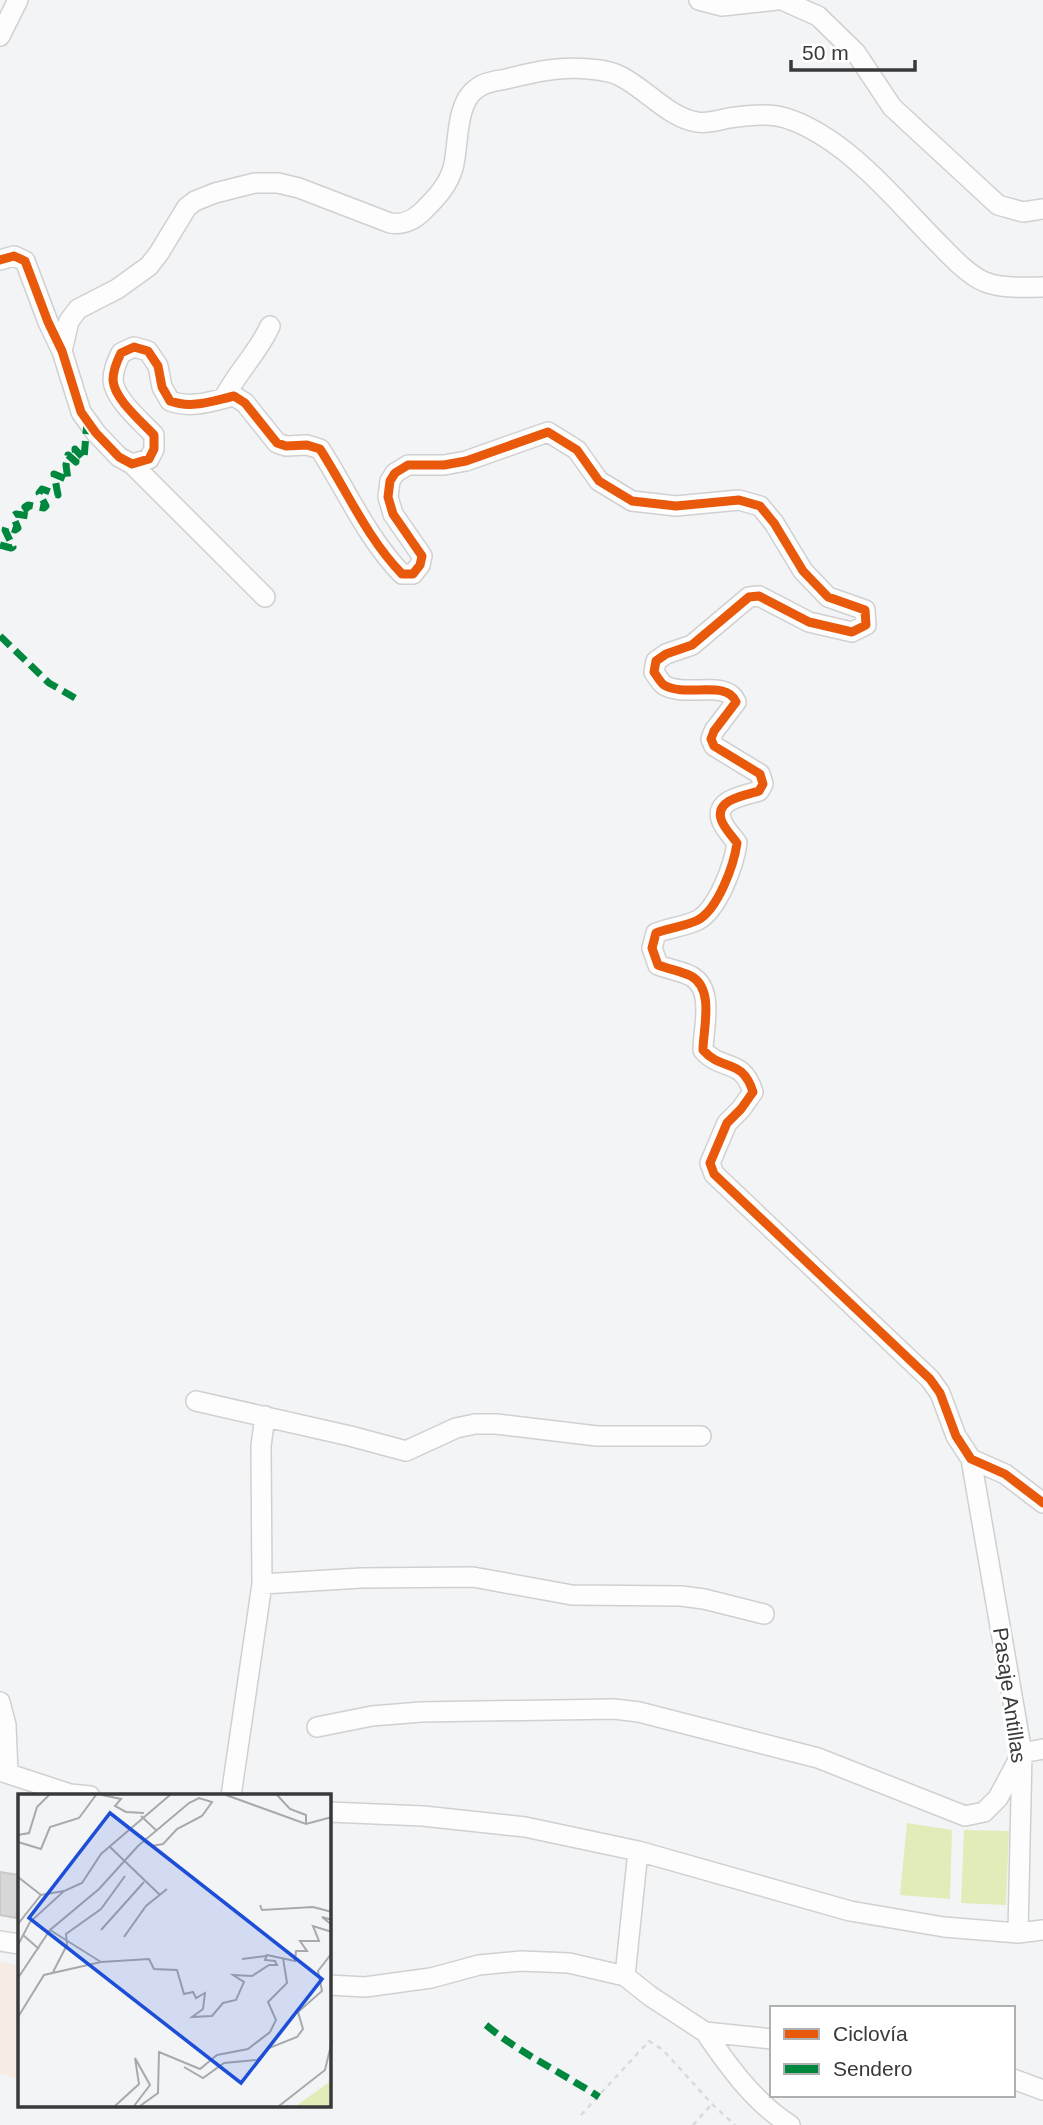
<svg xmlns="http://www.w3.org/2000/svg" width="1043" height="2125" font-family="Helvetica,sans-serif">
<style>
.commercial{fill:#f7ece4}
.green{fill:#e1ecb8}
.building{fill:#d7d7d7;stroke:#c8c8c8;stroke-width:2}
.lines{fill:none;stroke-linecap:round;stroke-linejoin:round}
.minor-casing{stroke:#d0d0d1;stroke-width:22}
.path{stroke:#dadadb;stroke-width:2.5;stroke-dasharray:5 5;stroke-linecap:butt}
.minor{stroke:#fdfdfe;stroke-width:19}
.quiet{stroke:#00873e;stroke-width:7;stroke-dasharray:14 7;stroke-linecap:butt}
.cycleway-casing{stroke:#fff;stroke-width:13}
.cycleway{stroke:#e8590c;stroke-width:9}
.labels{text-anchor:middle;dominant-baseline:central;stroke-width:6;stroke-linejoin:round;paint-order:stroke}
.street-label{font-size:21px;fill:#38393a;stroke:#fff}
.inset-road{fill:none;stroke:#a8a9ab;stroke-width:2}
.view{fill:#1d4ed8;fill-opacity:0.15;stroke:#1d4ed8;stroke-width:3.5}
.inset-edge{fill:none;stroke:#38393a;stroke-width:3.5}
</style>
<rect width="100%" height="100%" fill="#f3f4f6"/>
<!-- commercial -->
<path class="commercial" d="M0 1961 19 1966V2079L0 2074Z"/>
<!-- green -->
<path class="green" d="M907 1823 952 1830 950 1899 900 1895Z
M964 1830 1009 1831 1006 1905 961 1903Z"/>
<!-- building -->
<path class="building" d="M0 1872 19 1875V1901L16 1918 0 1915Z"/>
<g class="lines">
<defs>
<path id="minor" d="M699 0 722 6 777 0
M782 0 818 16 856 53 892 107 998 205 1023 212 1043 209
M0 36 18 0
M0 260 14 256 25 261 48 322 62 351 81 412 96 433 119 457 132 464 149 459 154 449V435C142 422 114 399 113 380 113 371 117 361 121 353L134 347 148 351 158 366 162 387 170 401C192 409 212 401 234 396L245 403 277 443 286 446 307 445 320 449C347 491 367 538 402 574H413L420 565 422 556 393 514 388 497 390 481 395 473 408 465H444L466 461 548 432 577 450 599 481 632 501 676 506 739 500 760 506 774 523 803 571 828 597 865 610 866 625 852 632 809 622 759 596 749 597 692 645 666 654 656 661 654 672C657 676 660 682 664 685 685 698 727 679 736 702L714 731 711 739 714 746 760 774 763 784 759 791C747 795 715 799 721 819 723 827 732 836 737 843 734 865 718 909 698 920 686 926 669 928 656 933L652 948 658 965C668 969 681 971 691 976 715 989 703 1029 703 1050 722 1072 742 1057 753 1092L741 1109 727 1123 710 1163 714 1174 930 1379 940 1393 956 1436 971 1459 1005 1474 1043 1503
M62 351 69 321 78 309 117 289 149 266 159 253 187 207 195 201 215 193 255 183H278L299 188 390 223C403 225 413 221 423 211 435 199 448 186 453 168 459 146 455 104 476 89 484 82 496 81 506 79 534 72 560 66 589 69 600 70 611 71 620 76 645 88 669 118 697 122 707 124 719 120 729 118 769 112 785 113 820 134 861 158 900 204 933 238 946 251 967 275 985 282 1003 289 1024 287 1043 287
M224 398C237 372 258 353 270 326
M132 464 265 597
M196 1401 350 1436 406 1451 456 1428 475 1424H496L597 1436H701
M971 1459 1022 1753 1018 1933
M262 1584 361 1578 473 1577 572 1595 681 1596 704 1599 764 1614
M0 1702 6 1725 8 1773
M317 1727 372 1716 421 1712 614 1709 639 1712 818 1758 965 1816 984 1812 998 1798 1022 1753 1043 1749
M0 1771 70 1794 90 1796
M231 1796 262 1584 261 1446 265 1416
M329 1812 423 1816 525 1827 638 1851 850 1911 944 1927 1018 1933 1043 1930
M0 1941 19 1944
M625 1976 638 1851
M329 1985 365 1987 431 1978 479 1965 521 1961 569 1963 625 1976 650 1996 705 2032 772 2039
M705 2032C729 2067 754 2102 790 2125
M1013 2079 1043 2090"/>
</defs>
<!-- minor casing -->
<use href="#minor" class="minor-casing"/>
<!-- path -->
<path class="path" d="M581 2115 649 2041 663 2050 712 2104 735 2125
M693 2125 712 2104"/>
<!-- minor -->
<use href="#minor" class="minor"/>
<!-- quiet -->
<path class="quiet" d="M0 545 11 548 13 547 5 530 6 527 15 530 18 528 13 516 16 514 29 516 30 513 25 507 28 505 44 508 46 506 39 493 42 489 58 495 54 474 68 480 66 465 68 455 76 462 75 449 84 459 87 421
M0 636 49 683 75 698
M486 2025C521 2054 561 2072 599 2097"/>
<defs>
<path id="cycleway" d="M0 260 14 256 25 261 48 322 62 351 81 412 96 433 119 457 132 464 149 459 154 449V435C142 422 114 399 113 380 113 371 117 361 121 353L134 347 148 351 158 366 162 387 170 401C192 409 212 401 234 396L245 403 277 443 286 446 307 445 320 449C347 491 367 538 402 574H413L420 565 422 556 393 514 388 497 390 481 395 473 408 465H444L466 461 548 432 577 450 599 481 632 501 676 506 739 500 760 506 774 523 803 571 828 597 865 610 866 625 852 632 809 622 759 596 749 597 692 645 666 654 656 661 654 672C657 676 660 682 664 685 685 698 727 679 736 702L714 731 711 739 714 746 760 774 763 784 759 791C747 795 715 799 721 819 723 827 732 836 737 843 734 865 718 909 698 920 686 926 669 928 656 933L652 948 658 965C668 969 681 971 691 976 715 989 703 1029 703 1050 722 1072 742 1057 753 1092L741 1109 727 1123 710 1163 714 1174 930 1379 940 1393 956 1436 971 1459 1005 1474 1043 1503"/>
</defs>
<!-- cycleway casing -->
<use href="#cycleway" class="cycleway-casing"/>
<!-- cycleway -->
<use href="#cycleway" class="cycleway"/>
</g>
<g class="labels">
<!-- street labels -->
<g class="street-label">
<text transform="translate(1010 1695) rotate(82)">Pasaje Antillas</text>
</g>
</g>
<!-- overview -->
<g transform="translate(18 1794)">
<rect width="313" height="313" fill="#f3f4f6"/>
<path d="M313 281V312H278L310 289Z" fill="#e1ecb8"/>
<path class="inset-road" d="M84 1 103 5 97 12 108 18 126 19M208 1 288 30 314 23M259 1 272 15 288 21V30M123 22 139 37M0 41 11 39 19 13 31 1M0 48 23 55 32 33 61 24 78 1M92 53 142 101M0 83 23 101M242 111 244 116 295 113 314 118M314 126 304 123 314 131M0 130 23 101 46 97M32 136 83 168M83 136 126 88M5 141 21 155M106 143 128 112 149 95M0 151 12 128 46 97 64 89 83 60 152 1M224 165 248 162M35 178 49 151 48 140 83 115 107 82M0 184 32 136 81 95 120 52 171 9 181 4 194 8 184 22 159 35 145 50 134 52 127 48M0 223 26 181 83 168 131 165 136 175 159 176 166 200 175 198 178 204 187 199 185 215 174 223 194 222 205 209 218 206 226 188 215 181 234 182 251 171H259L257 167 247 166 249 161 277 167 278 157H289L282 147H301L295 132 314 138M166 273 185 284 206 269 239 266 251 254 279 243 285 235 280 218 304 197 300 177 314 159M97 312 121 290 117 264 132 291 116 312M122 312 140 299 141 258 182 275 199 261 230 255 252 238 258 226 250 208 269 189 265 164M261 312 307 276 314 247"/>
<path class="view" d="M92 19 304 185 223 289 11 124Z"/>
<rect width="313" height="313" class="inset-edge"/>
</g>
<!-- legend -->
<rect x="770" y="2006" width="245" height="91" fill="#ffffff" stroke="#afb0b0" stroke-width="2"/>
<rect x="784" y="2029" width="35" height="10" fill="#e8590c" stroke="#afb0b0" stroke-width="2"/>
<text x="833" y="2041" font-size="21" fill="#38393a">Ciclovía</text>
<rect x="784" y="2064" width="35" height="10" fill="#00873e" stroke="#afb0b0" stroke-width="2"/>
<text x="833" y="2076" font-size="21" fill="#38393a">Sendero</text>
<!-- scale -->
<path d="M791 60v10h124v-10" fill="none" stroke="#38393a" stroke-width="3.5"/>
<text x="802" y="60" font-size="21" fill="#38393a" stroke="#ffffff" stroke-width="5" paint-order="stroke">50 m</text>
</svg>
